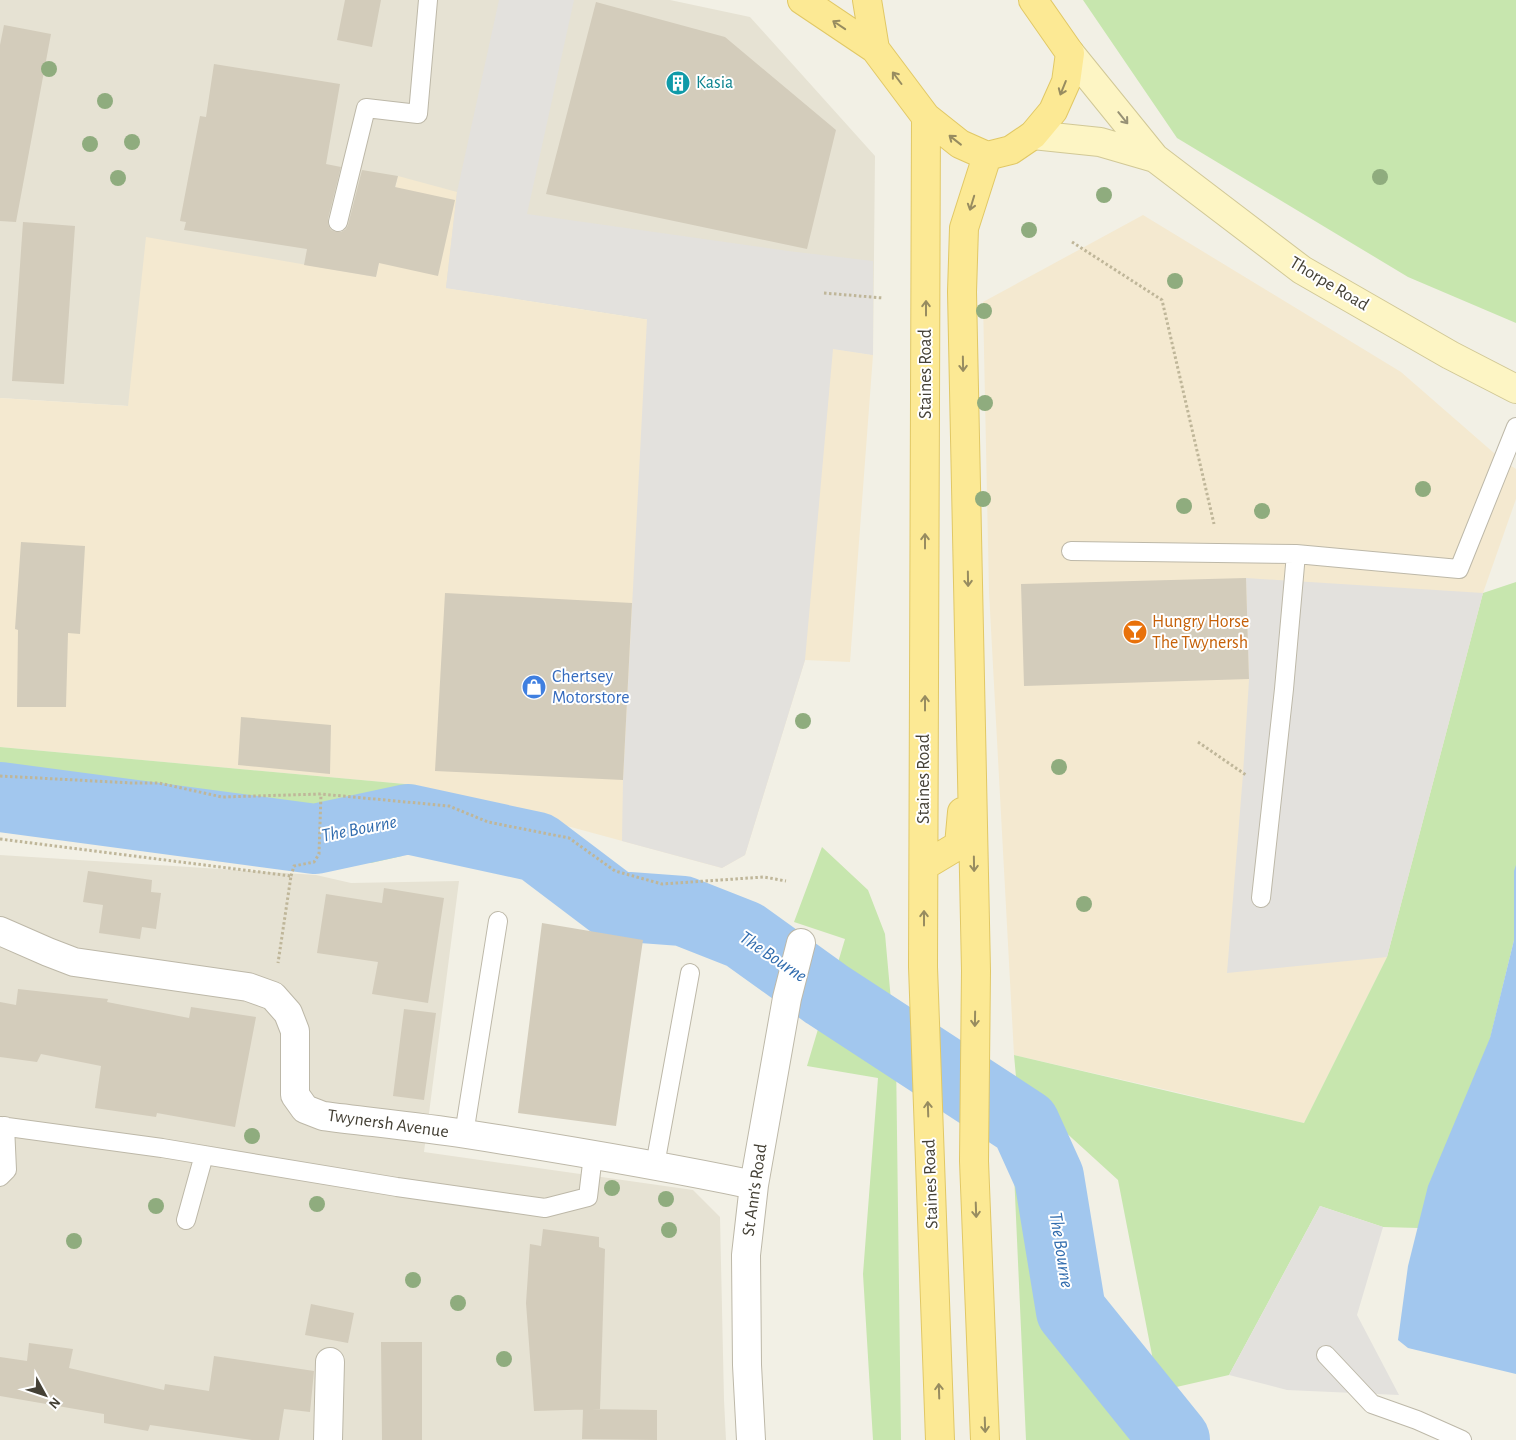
<svg xmlns="http://www.w3.org/2000/svg" width="1516" height="1440" font-family="'Alegreya Sans',sans-serif">
<style>
.residential{fill:#e6e2d3}
.commercial{fill:#f4e9d0}
.green{fill:#c7e6ae}
.parking{fill:#e3e1dd}
.water{fill:#a2c7ee}
.lines{fill:none;stroke-linecap:round;stroke-linejoin:round}
.river{stroke:#a2c7ee;stroke-width:70}
.building{fill:#d3ccbb}
.lane-casing{stroke:#bdb8a8;stroke-width:20}
.street-casing{stroke:#bdb8a8;stroke-width:30}
.secondary-casing{stroke:#d1c896;stroke-width:30}
.primary-casing{stroke:#e1c865;stroke-width:30}
.path{stroke:#bfb699;stroke-width:3;stroke-dasharray:2.5 2.5;stroke-linecap:butt}
.lane{stroke:#fff;stroke-width:18}
.street{stroke:#fff;stroke-width:28}
.secondary{stroke:#fdf5c4;stroke-width:28}
.primary{stroke:#fce994;stroke-width:28}
.tree{fill:#8fac7e}
.oneway{stroke:#978c60}
.oneway2{stroke:#979175}
.labels{text-anchor:middle;dominant-baseline:central;stroke-width:4;stroke-linejoin:round;paint-order:stroke}
.culture-label{font-size:18px;fill:#0d838f;stroke:#fff;text-anchor:start}
.street-label{font-size:18px;fill:#444035;stroke:#fff}
.food-label{font-size:18px;fill:#c56008;stroke:#fff;text-anchor:start}
.shop-label{font-size:18px;fill:#366cbe;stroke:#fff;text-anchor:start}
.water-label{font-size:19px;font-style:italic;fill:#316cae;stroke:#fff}
</style>
<rect width="100%" height="100%" fill="#f2f0e5"/>
<!-- residential -->
<path class="residential" d="M0 0H670L750 17 875 156 873 355 446 288 398 177 376 277 128 406 0 398Z
M0 855 316 875 351 883 459 881 424 1152 693 1190 720 1217 724 1400 726 1440H0Z"/>
<!-- commercial -->
<path class="commercial" d="M398 176 457 192 446 288 873 355 850 662 805 660 745 855 722 868 416 785 0 747V398L128 406 146 237 376 277Z
M1143 215 1401 372 1502 460 1516 469V499L1483 593 1387 957 1304 1123 1167 1090 1014 1055 989 592 983 302Z"/>
<!-- green -->
<path class="green" d="M1083 0H1516V323L1408 277 1177 138Z
M1516 582V926L1514 940 1490 1039 1418 1228 1383 1227 1320 1206 1229 1375 1159 1391 1118 1180 1017 1088 1014 1055 1304 1123 1387 957 1483 593Z
M0 747 416 785 402 856 371 863 0 828Z
M822 847 868 890 885 934 896 1056 901 1440H873L863 1274 878 1078 807 1066 845 939 794 922Z
M1014 1173 1028 1214 1057 1343 1155 1440H1026Z"/>
<!-- parking -->
<path class="parking" d="M499 0H574L527 214 788 251 873 261V355L833 349 805 660 745 855 722 868 622 841 623 780 647 319 446 288 457 192Z
M1246 578 1483 593 1387 957 1227 973 1243 774 1249 680Z
M1320 1206 1383 1227 1357 1315 1399 1395 1287 1390 1229 1375Z"/>
<!-- water -->
<path class="water" d="M1516 865V1374L1408 1348 1398 1340 1408 1266 1428 1186 1490 1038 1514 940V871Z"/>
<g class="lines">
<!-- river -->
<path class="river" d="M0 797 315 839 408 819 537 847 615 906 683 911 744 935 826 994 1025 1124 1049 1177 1071 1311 1175 1440"/>
</g>
<!-- building -->
<path class="building" d="M345 0H381L372 47 337 40Z
M596 2 725 37 836 130 807 249 546 194Z
M4 25 51 34 16 222 0 221V45Z
M214 64 340 84 326 164 341 167 328 219V225L331 230 336 232H341L346 229 348 225 362 170 398 176 395 187 455 200 438 276 379 263 376 277 304 265 307 249 184 230 186 222 180 221 200 116 206 117Z
M23 222 75 226 64 384 12 381Z
M21 542 85 546 80 634 68 633 66 707H17L18 630 15 629Z
M1246 578 1249 679 1024 686 1021 584Z
M445 593 632 603 623 780 435 771Z
M241 717 331 725 330 774 238 765Z
M88 871 152 880 151 892 161 893 156 929 142 927 140 939 99 933 103 905 83 902Z
M384 888 444 898 428 1003 372 994 378 962 317 953 326 894 382 903Z
M542 923 643 940 616 1126 518 1113Z
M18 989 108 999 107 1002 189 1018 191 1007 256 1017 235 1127 157 1113 156 1117 95 1108 101 1066 41 1054 37 1062 0 1057V1002L16 1005Z
M404 1009 436 1013 424 1100 393 1096Z
M543 1229 599 1237V1247L605 1249 600 1409 534 1411 526 1303 530 1244 541 1246Z
M311 1304 354 1313 348 1343 305 1335Z
M381 1342H422V1440H382Z
M29 1343 73 1349 69 1368 164 1390 165 1384 209 1391 214 1356 314 1371 310 1412 284 1409 279 1440H252L150 1425 148 1431 104 1423V1414L0 1396V1357L27 1361Z
M583 1409 657 1410V1440L582 1439Z"/>
<g class="lines">
<defs>
<path id="lane" d="M338 222 366 108 418 114 428 0
M1071 551 1296 554
M1261 898 1284 689 1296 554 1459 569 1516 427
M0 1126 162 1148 397 1187 545 1208 588 1197 593 1155
M464 1134 498 921
M655 1165 690 973
M0 1177 7 1170 5 1126
M186 1220 204 1155
M1326 1355 1372 1404 1417 1420 1462 1440"/>
<path id="street" d="M0 931 48 952 74 962 248 987 273 996 288 1013 295 1031V1095L305 1109 323 1116C370 1122 418 1127 466 1134 562 1149 658 1165 754 1185
M328 1440 330 1362
M751 1440 747 1365 746 1255 754 1185 787 998 801 943"/>
<path id="secondary" d="M1070 53 1155 158 1302 270 1450 355 1516 389
M1033 135 1100 142 1155 158"/>
<path id="primary" d="M802 0 875 49
M867 0 875 49 926 117 960 144 987 156 1011 150 1033 135 1053 111 1066 82 1070 53 1033 0
M926 117 923 967 940 1440
M924 866 959 845 962 812
M985 1440 974 1161 976 971 962 292 964 228 987 156"/>
</defs>
<!-- lane casing -->
<use href="#lane" class="lane-casing"/>
<!-- street casing -->
<use href="#street" class="street-casing"/>
<!-- secondary casing -->
<use href="#secondary" class="secondary-casing"/>
<!-- primary casing -->
<use href="#primary" class="primary-casing"/>
<!-- path -->
<path class="path" d="M1072 242 1162 300 1214 524
M824 293 883 298
M1198 742 1246 775
M0 776 132 783H159L222 797 321 794 449 806 488 822 569 838 615 871 662 884 764 877 786 881
M0 839 291 876 278 963
M291 876 294 866 314 862 319 854 321 794"/>
<!-- lane -->
<use href="#lane" class="lane"/>
<!-- street -->
<use href="#street" class="street"/>
<!-- secondary -->
<use href="#secondary" class="secondary"/>
<!-- primary -->
<use href="#primary" class="primary"/>
</g>
<!-- trees -->
<g class="tree">
<circle cx="49" cy="69" r="8"/>
<circle cx="105" cy="101" r="8"/>
<circle cx="132" cy="142" r="8"/>
<circle cx="90" cy="144" r="8"/>
<circle cx="1380" cy="177" r="8"/>
<circle cx="118" cy="178" r="8"/>
<circle cx="1104" cy="195" r="8"/>
<circle cx="1029" cy="230" r="8"/>
<circle cx="1175" cy="281" r="8"/>
<circle cx="984" cy="311" r="8"/>
<circle cx="985" cy="403" r="8"/>
<circle cx="1423" cy="489" r="8"/>
<circle cx="983" cy="499" r="8"/>
<circle cx="1184" cy="506" r="8"/>
<circle cx="1262" cy="511" r="8"/>
<circle cx="803" cy="721" r="8"/>
<circle cx="1059" cy="767" r="8"/>
<circle cx="1084" cy="904" r="8"/>
<circle cx="252" cy="1136" r="8"/>
<circle cx="612" cy="1188" r="8"/>
<circle cx="666" cy="1199" r="8"/>
<circle cx="317" cy="1204" r="8"/>
<circle cx="156" cy="1206" r="8"/>
<circle cx="669" cy="1230" r="8"/>
<circle cx="74" cy="1241" r="8"/>
<circle cx="413" cy="1280" r="8"/>
<circle cx="458" cy="1303" r="8"/>
<circle cx="504" cy="1359" r="8"/>
</g>
<!-- one-way arrows -->
<defs><path id="oneway-shaft" d="M-6 0H5M1.5-3L5.5 0L1.5 3" fill="none" stroke-width="1.6" stroke-linecap="round" stroke-linejoin="round" transform="scale(1.25)"/></defs>
<g class="oneway">
<use href="#oneway-shaft" transform="translate(839 25) rotate(-146)"/>
<use href="#oneway-shaft" transform="translate(897 78) rotate(-127)"/>
<use href="#oneway-shaft" transform="translate(1063 88) rotate(112)"/>
<use href="#oneway-shaft" transform="translate(955 140) rotate(-142)"/>
<use href="#oneway-shaft" transform="translate(972 203) rotate(107)"/>
<use href="#oneway-shaft" transform="translate(926 308) rotate(-90)"/>
<use href="#oneway-shaft" transform="translate(963 364) rotate(89)"/>
<use href="#oneway-shaft" transform="translate(925 541) rotate(-90)"/>
<use href="#oneway-shaft" transform="translate(968 579) rotate(89)"/>
<use href="#oneway-shaft" transform="translate(925 703) rotate(-90)"/>
<use href="#oneway-shaft" transform="translate(974 864) rotate(89)"/>
<use href="#oneway-shaft" transform="translate(924 918) rotate(-90)"/>
<use href="#oneway-shaft" transform="translate(975 1019) rotate(91)"/>
<use href="#oneway-shaft" transform="translate(928 1109) rotate(-92)"/>
<use href="#oneway-shaft" transform="translate(976 1210) rotate(88)"/>
<use href="#oneway-shaft" transform="translate(939 1391) rotate(-92)"/>
<use href="#oneway-shaft" transform="translate(985 1425) rotate(88)"/>
</g>
<use class="oneway2" href="#oneway-shaft" transform="translate(1123 118) rotate(51)"/>
<!-- icons -->
<defs>
<symbol id="building-disc" viewBox="-11 -11 22 22"><circle r="9.5" fill="#0f9aa8" stroke="#fff"/><path d="M-4-6H4V6H1V3H-1V6H-4ZM-2.5-4.3h1.7v1.8h-1.7ZM.8-4.3h1.7v1.8H.8ZM-2.5-1h1.7V.8h-1.7ZM.8-1h1.7V.8H.8Z" fill="#fff"/></symbol>
<symbol id="bar-disc" viewBox="-11 -11 22 22"><circle r="9.5" fill="#e8710a" stroke="#fff"/><path d="M-6-5H6L.8 .8V4.5H3.5V6h-7V4.5H-.8V.8Z" fill="#fff"/></symbol>
<symbol id="shop-disc" viewBox="-11 -11 22 22"><circle r="9.5" fill="#3f7fe0" stroke="#fff"/><path d="M-5-2.5h2.3a2.7 3.5 0 0 1 5.4 0H5L5.5 6h-11ZM-1.5-2.5h3a1.5 2.3 0 0 0-3 0Z" fill="#fff"/></symbol>
</defs>
<g fill-rule="evenodd">
<use href="#building-disc" x="664" y="69" width="28" height="28"/>
<use href="#bar-disc" x="1121" y="618" width="28" height="28"/>
<use href="#shop-disc" x="520" y="673" width="28" height="28"/>
</g>
<g class="labels">
<!-- culture labels -->
<g class="culture-label">
<text x="696" y="83">Kasia</text>
</g>
<!-- street labels -->
<g class="street-label">
<text transform="translate(1329 284) rotate(31)">Thorpe Road</text>
<text transform="translate(926 374) rotate(-90)">Staines Road</text>
<text transform="translate(924 779) rotate(-90)">Staines Road</text>
<text transform="translate(388 1124) rotate(8)">Twynersh Avenue</text>
<text transform="translate(931 1184) rotate(-92)">Staines Road</text>
<text transform="translate(755 1190) rotate(-82)">St Ann's Road</text>
</g>
<!-- food labels -->
<g class="food-label">
<text x="1152" y="622">Hungry Horse<tspan x="1152" dy="21">The Twynersh</tspan></text>
</g>
<!-- shop labels -->
<g class="shop-label">
<text x="552" y="677">Chertsey<tspan x="552" dy="21">Motorstore</tspan></text>
</g>
<!-- water labels -->
<g class="water-label">
<text transform="translate(359 829) rotate(-11)">The Bourne</text>
<text transform="translate(773 957) rotate(34)">The Bourne</text>
<text transform="translate(1061 1250) rotate(81)">The Bourne</text>
</g>
</g>
<!-- north arrow -->
<g transform="translate(45 1395) rotate(130)" stroke="#ffffff" stroke-width="4" paint-order="stroke">
<path d="M0-4L9 19L0 12L-9 19Z" fill="#444035"/>
<text y="-8" font-size="14" font-weight="bold" text-anchor="middle" fill="#444035">N</text>
</g>
</svg>
